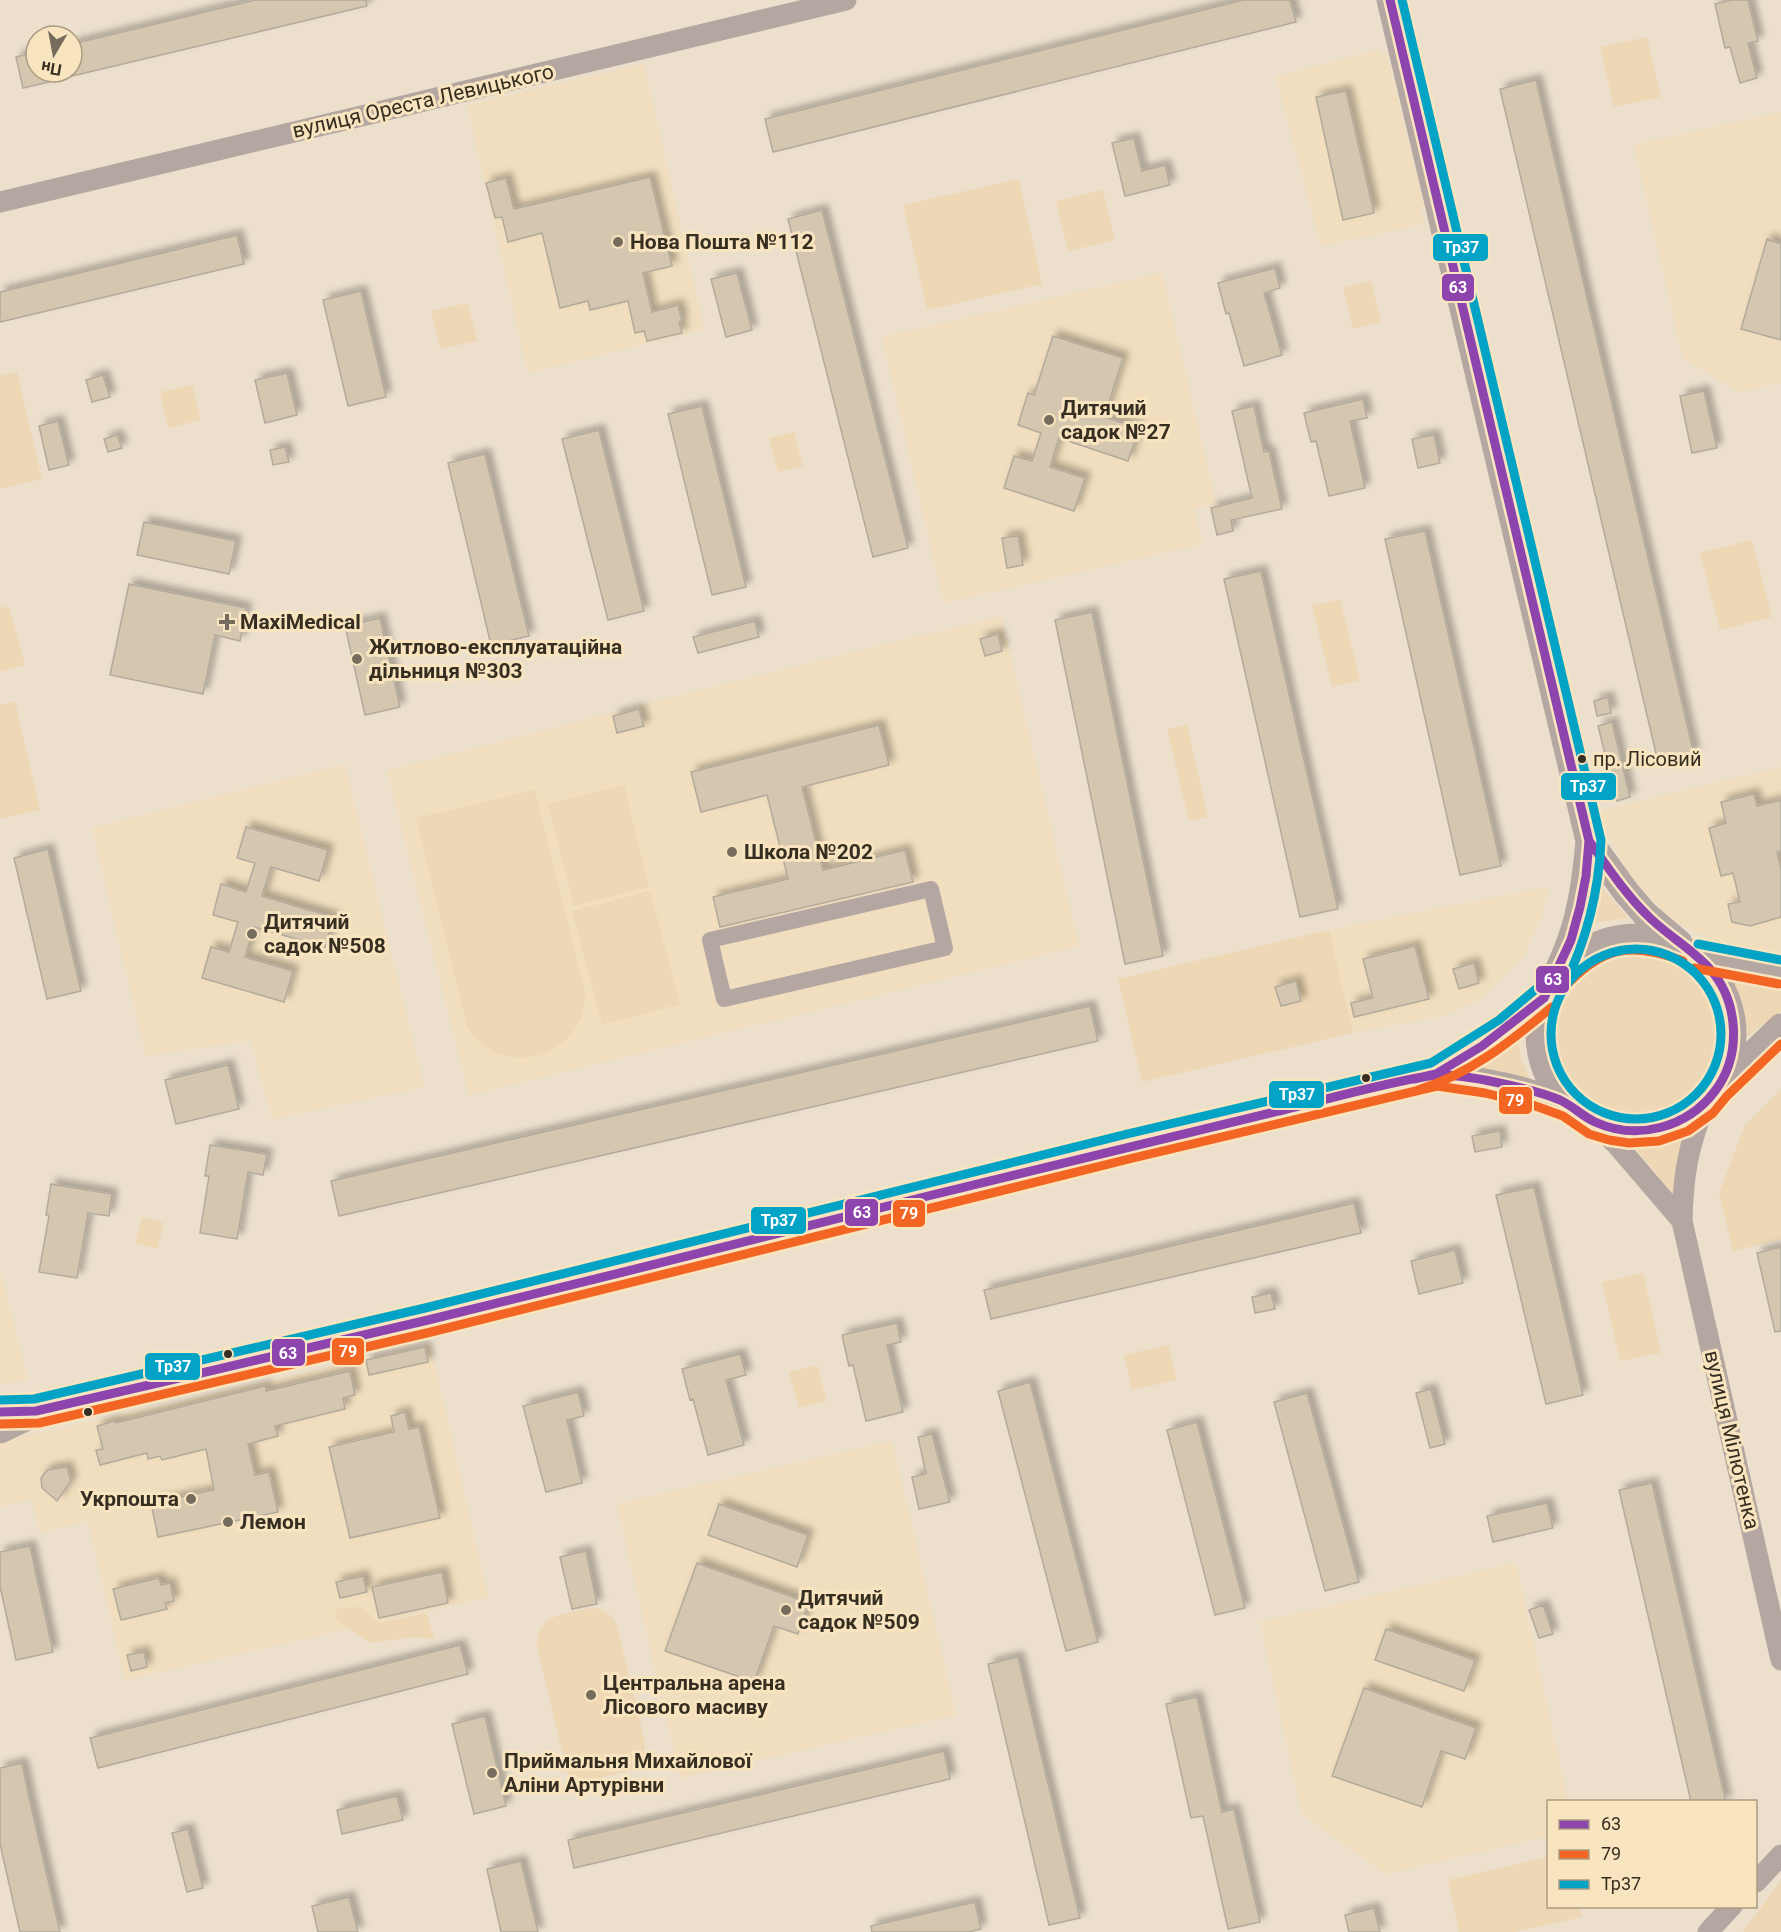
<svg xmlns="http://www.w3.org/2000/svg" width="1781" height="1932" font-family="Roboto,sans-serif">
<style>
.built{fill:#f1debe}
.green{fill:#edd7b4}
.building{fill:#d5c7af;stroke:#b3aa9c;stroke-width:1.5;filter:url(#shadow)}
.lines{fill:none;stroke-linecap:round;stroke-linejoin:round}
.pedestrian{stroke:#b4a6a1;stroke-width:16}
.minor{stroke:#b4a6a1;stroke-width:21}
.tertiary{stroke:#b4a6a1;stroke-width:27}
.bus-1-casing{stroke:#f9e4c0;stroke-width:14}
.bus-2-casing{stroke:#f9e4c0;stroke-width:14}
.bus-3-casing{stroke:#f9e4c0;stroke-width:14}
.bus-1{stroke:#8e44ad;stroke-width:9}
.bus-2{stroke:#f26522;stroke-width:9}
.bus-3{stroke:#03a3c5;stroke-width:9}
.poi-dot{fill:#766c5d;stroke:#f9e4c0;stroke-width:2}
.bus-dot{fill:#362e20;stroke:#f9e4c0;stroke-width:2}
.labels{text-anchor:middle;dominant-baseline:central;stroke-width:6;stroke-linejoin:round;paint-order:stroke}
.bus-label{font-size:20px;fill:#362e20;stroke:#f9e4c0;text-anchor:start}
.street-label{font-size:21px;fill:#362e20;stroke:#f9e4c0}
.poi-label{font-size:21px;font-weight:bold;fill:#362e20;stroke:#f9e4c0;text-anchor:start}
.line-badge{stroke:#f9e4c0;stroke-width:2}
.badge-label{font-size:16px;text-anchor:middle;font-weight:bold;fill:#fff}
</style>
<defs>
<filter id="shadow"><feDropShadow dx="5.5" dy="-5.5" stdDeviation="3" flood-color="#0004"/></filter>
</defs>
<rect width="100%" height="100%" fill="#ece0cd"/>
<!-- built -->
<path class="built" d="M1380 49 1381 55 1387 54 1424 207 1420 208 1424 224 1321 246 1276 77Z
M644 64 704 329 528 373 467 105Z
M1781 112V383L1739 392 1683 358 1634 145Z
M1162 273 1216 504 1194 509 1202 544 944 603 882 337Z
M1001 616 1079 946 469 1095 387 771 661 700Z
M345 764 424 1087 272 1119 251 1040 146 1056 92 828Z
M1781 767V955L1727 946 1672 921 1630 876 1595 812Z
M1548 887 1543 913 1523 957 1481 999 1442 1016 1353 1033 1329 930Z
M0 1269 28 1380 0 1384Z
M430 1344 488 1597 125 1680 88 1521 40 1533 32 1499 0 1507V1442Z
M892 1441 956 1715 680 1778 617 1504Z
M1516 1563 1568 1801 1548 1802V1836L1385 1874 1302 1814 1260 1622Z"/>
<!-- green -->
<path class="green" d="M1647 37 1661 97 1614 107 1600 47Z
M1019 179 1042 284 927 310 903 205Z
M1103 190 1115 240 1068 251 1056 201Z
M1371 281 1381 322 1353 329 1343 288Z
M468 303 477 341 440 349 431 311Z
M17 372 42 479 0 489V376Z
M192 385 201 420 168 428 160 392Z
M794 432 803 466 778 472 769 438Z
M1752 540 1772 617 1720 630 1700 553Z
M1340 599 1360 680 1332 687 1312 606Z
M9 606 25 665 0 672V608Z
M15 701 40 810 0 819V705Z
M1187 725 1208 817 1189 821 1167 729Z
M624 785 649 887 574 906 548 804Z
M535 790 586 997C584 1004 584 1013 580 1020 562 1058 516 1069 482 1044 476 1039 471 1032 467 1026L416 818Z
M1597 881 1628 918 1600 922 1579 931Z
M650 891 680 1004 602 1025 572 911Z
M1329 930 1353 1033 1142 1082 1118 979Z
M1552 1031a83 83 0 1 1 166 0a83 83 0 1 1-166 0Z
M1727 975 1767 984H1781V1011L1747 1037 1743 1002Z
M1518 1032 1520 1055 1530 1079 1463 1071Z
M1781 1089V1239L1733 1251 1719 1193 1745 1125Z
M1684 1129 1677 1166 1676 1206 1657 1174 1630 1143 1659 1140Z
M142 1217 164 1223 157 1249 135 1243Z
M1643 1273 1661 1353 1620 1361 1602 1282Z
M1168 1345 1177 1380 1132 1390 1124 1355Z
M817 1365 827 1401 799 1408 789 1372Z
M359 1607 372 1616 378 1623 427 1613 434 1639 413 1637 371 1643 343 1626 334 1614 339 1608Z
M592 1608C605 1609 612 1614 617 1626L645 1742C644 1754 642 1761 635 1770L570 1785 537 1647C536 1613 566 1614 592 1608Z
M1548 1857V1906L1580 1907 1582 1917 1515 1932H1459L1448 1880Z
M1781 1880V1932H1743Z"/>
<!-- building -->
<path class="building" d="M255 0H366L367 6 72 76V44Z
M1243 0H1290L1296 22 773 152 765 119Z
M1731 0H1748L1758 41 1748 43 1757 78 1740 83 1730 47 1725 48 1715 4Z
M36 52V72H65L66 78 23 88 16 57Z
M1536 80 1694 754 1658 762 1500 89Z
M1346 91 1374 213 1343 220 1316 97Z
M1134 138 1142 171 1165 165 1170 185 1125 196 1112 143Z
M650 177 672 266 643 273 652 312 678 305 682 321 679 322 682 333 647 341 644 331 635 333 628 301 590 310 588 301 560 308 542 233 508 242 502 217 495 218 486 183 506 178 514 209Z
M822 210 908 548 873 557 788 219Z
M237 235 244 264 0 322V292Z
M1767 239 1781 244V340L1741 329Z
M1275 268 1280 288 1264 293 1282 355 1244 366 1229 313 1226 314 1218 283Z
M737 273 752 330 726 337 711 279Z
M361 291 386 397 348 406 323 300Z
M1053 336 1123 358 1104 417 1139 428 1128 461 1059 438 1050 467 1085 478 1074 511 1004 488 1014 456 1032 461 1041 433 1018 425 1028 393 1034 395Z
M287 373 297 415 265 423 255 380Z
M103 375 110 397 92 402 86 380Z
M1704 391 1717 448 1692 453 1680 396Z
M1363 399 1367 418 1350 421 1365 488 1329 496 1316 441 1311 442 1304 413Z
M702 406 746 587 712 595 668 414Z
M1254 406 1264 452 1269 451 1282 509 1231 520 1233 531 1217 535 1211 508 1252 498 1232 411Z
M58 421 69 465 49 470 39 426Z
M599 430 644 611 608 620 562 439Z
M117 435 122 448 108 452 104 439Z
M1434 435 1440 463 1418 468 1412 439Z
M285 447 289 462 273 465 270 450Z
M485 454 529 636 491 645 448 463Z
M144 522 236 541 229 574 137 555Z
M1425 531 1501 866 1460 875 1385 539Z
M1018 536 1023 565 1007 568 1002 538Z
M1261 571 1338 909 1300 917 1224 579Z
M129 584 246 608 240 641 215 635 203 694 110 675Z
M1092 612 1163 956 1125 964 1055 620Z
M380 618 400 707 365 715 345 626Z
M755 621 759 637 698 653 693 637Z
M998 634 1002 651 985 656 980 639Z
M1608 697 1611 713 1597 716 1594 701Z
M639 709 644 726 617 733 613 716Z
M1612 722 1630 797 1617 801 1598 726Z
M879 725 889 765 802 787 823 870 905 850 913 882 720 927 713 897 788 879 767 795 701 812 691 772Z
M1754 794 1757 806 1781 800V851L1777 852 1781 869V917L1750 926 1732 922 1728 904 1740 902 1733 873 1721 876 1709 828 1726 823 1721 802Z
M246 827 328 850 319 881 271 867 262 896 333 917 325 947 254 927 245 957 293 971 284 1002 202 978 211 947 229 952 238 922 213 915 221 884 246 892 255 863 237 858Z
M48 849 81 991 47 999 14 858Z
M1415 946 1429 999 1354 1017 1351 1003 1373 998 1363 959Z
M1474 963 1479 983 1459 989 1453 969Z
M1296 981 1301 1001 1281 1006 1275 987Z
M1090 1006 1098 1041 339 1216 331 1181Z
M228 1065 239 1109 176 1124 165 1080Z
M1500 1131 1502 1147 1475 1152 1472 1136Z
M210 1145 267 1154 263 1175 248 1172 237 1239 200 1233 209 1176H205Z
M51 1184 112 1194 109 1216 88 1213 77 1278 39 1272 49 1216 46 1215Z
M1534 1187 1583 1395 1546 1404 1496 1195Z
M1354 1203 1361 1233 991 1319 984 1290Z
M1781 1247V1331L1775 1332 1757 1253Z
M1455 1250 1463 1283 1419 1294 1411 1261Z
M1271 1293 1275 1309 1255 1313 1252 1297Z
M897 1323 901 1342 887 1345 903 1412 866 1421 853 1365 849 1366 842 1335Z
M425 1347 428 1362 369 1375 366 1360Z
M740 1354 746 1375 726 1380 744 1445 708 1455 693 1399 690 1400 682 1369Z
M350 1371 355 1395 343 1398 345 1409 275 1426 278 1436 248 1444 255 1475 269 1472 278 1512 158 1537 151 1503 214 1490 206 1449 162 1460 160 1456 148 1459 147 1453 100 1465 96 1450 103 1449 97 1426 115 1421 116 1423 265 1386 266 1391Z
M1030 1382 1098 1642 1066 1651 998 1391Z
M1431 1389 1445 1444 1430 1448 1416 1393Z
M578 1392 584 1416 567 1420 582 1483 546 1492 523 1406Z
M1307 1393 1359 1582 1325 1591 1274 1402Z
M405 1412 409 1429 419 1427 440 1518 350 1538 329 1447 394 1432 391 1416Z
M1197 1422 1245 1608 1215 1615 1167 1430Z
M932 1434 950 1502 919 1509 912 1477 926 1474 918 1437Z
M67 1467 71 1481 57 1501 42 1488 41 1478 47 1470Z
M1652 1483 1726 1802H1691L1668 1702 1619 1490Z
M1547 1503 1553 1528 1493 1542 1487 1516Z
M719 1504 808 1535 797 1567 708 1535Z
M30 1546 53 1652 16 1660 0 1586V1552Z
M586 1551 597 1604 572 1609 560 1557Z
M697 1563 809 1603 798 1634 774 1626 754 1682 665 1651Z
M442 1572 448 1603 379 1618 372 1587Z
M363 1576 367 1592 340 1598 336 1582Z
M159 1578 161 1585 170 1583 174 1601 165 1603 167 1609 121 1620 113 1589Z
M1543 1605 1553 1634 1539 1638 1529 1610Z
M1386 1629 1475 1660 1464 1691 1375 1660Z
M460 1645 468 1674 98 1768 90 1738Z
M144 1652 147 1667 131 1671 127 1655Z
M1018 1657 1080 1918 1049 1925 988 1664Z
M1364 1688 1476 1728 1465 1759 1441 1751 1422 1807 1332 1776Z
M1197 1697 1222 1812 1234 1809 1260 1922 1228 1929 1203 1816 1191 1818 1166 1704Z
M485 1716 506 1806 474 1814 452 1724Z
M944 1751 950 1779 574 1868 568 1840Z
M22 1763 29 1797 60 1932H20L0 1844V1768Z
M397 1796 403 1820 342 1834 337 1810Z
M188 1829 203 1888 187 1892 172 1833Z
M521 1861 538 1932H501L487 1869Z
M349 1897 358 1932H318L312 1906Z
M975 1902 981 1929 968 1932H872L871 1926Z
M1374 1908 1380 1932H1349L1345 1915Z"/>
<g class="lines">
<!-- pedestrian -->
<path class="pedestrian" d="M931 889 945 948 724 999 710 940Z"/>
<!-- minor -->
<path class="minor" d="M0 202C282 134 564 69 846 0
M1706 1103C1688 1144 1683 1177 1682 1221L1781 1660
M1594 1123 1616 1144 1682 1221
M1756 1882 1781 1855
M1708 1932 1732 1906"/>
<!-- tertiary -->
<path class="tertiary" d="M1390 0 1589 841C1586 874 1582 907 1571 939 1566 954 1559 969 1552 983
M1589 841 1626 892 1645 914 1679 943
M1539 1034a97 97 0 1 1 194 0a97 97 0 1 1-194 0Z
M1696 956 1781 972
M1436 1074C1483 1081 1523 1088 1568 1105
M1725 1081 1781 1027
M0 1430 44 1409 428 1320 1130 1146 1436 1074 1506 1030 1544 998"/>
<defs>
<path id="bus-1" d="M1414 1079 1436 1074 1482 1046 1544 998 1571 940 1580 907 1586 876 1589 841 1582 811
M0 1412 36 1411C167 1381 297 1351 428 1320 595 1280 761 1237 928 1196 1045 1167 1162 1139 1279 1111 1329 1099 1379 1084 1429 1076 1456 1071 1533 1089 1560 1100 1573 1106 1582 1116 1595 1122 1637 1141 1687 1128 1715 1091 1742 1055 1739 1001 1709 968 1690 947 1665 934 1646 914 1624 892 1607 866 1589 841L1390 0"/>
<path id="bus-2" d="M1694 968 1779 984
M1561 991C1600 948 1628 940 1683 961
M1418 1090C1470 1074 1510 1042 1552 1007
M0 1424 39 1423 431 1332 1133 1158 1437 1086 1485 1093 1530 1104 1563 1116 1589 1134 1609 1140 1629 1143 1659 1141 1688 1131 1713 1113 1727 1096 1781 1044"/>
<path id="bus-3" d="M1402 0 1601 840C1599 891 1586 942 1563 988
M1698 944 1781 960
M1551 1034a85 85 0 1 1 170 0a85 85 0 1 1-170 0Z
M0 1400 34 1399 425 1308 1127 1134 1431 1063 1499 1020 1536 989"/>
</defs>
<!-- bus-1 casing -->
<use href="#bus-1" class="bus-1-casing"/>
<!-- bus-2 casing -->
<use href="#bus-2" class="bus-2-casing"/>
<!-- bus-3 casing -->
<use href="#bus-3" class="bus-3-casing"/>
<!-- bus-1 -->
<use href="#bus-1" class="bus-1"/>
<!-- bus-2 -->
<use href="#bus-2" class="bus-2"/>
<!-- bus-3 -->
<use href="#bus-3" class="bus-3"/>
</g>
<!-- markers -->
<g class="poi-dot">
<circle cx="618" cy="242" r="6"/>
<circle cx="1049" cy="420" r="6"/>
<path d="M224 613h6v6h6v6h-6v6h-6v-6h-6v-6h6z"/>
<circle cx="357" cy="659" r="6"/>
<circle cx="732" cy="852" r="6"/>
<circle cx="252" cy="934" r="6"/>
<circle cx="191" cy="1499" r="6"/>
<circle cx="228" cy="1522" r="6"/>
<circle cx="786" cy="1610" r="6"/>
<circle cx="591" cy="1695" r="6"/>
<circle cx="492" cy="1773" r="6"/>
</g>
<g class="bus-dot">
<circle cx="1582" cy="759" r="5"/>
<circle cx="1366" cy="1078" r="5"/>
<circle cx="228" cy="1354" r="5"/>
<circle cx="88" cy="1412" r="5"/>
</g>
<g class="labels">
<!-- bus labels -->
<g class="bus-label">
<text x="1593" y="759">пр. Лісовий</text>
</g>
<!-- street labels -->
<g class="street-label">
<text transform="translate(423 101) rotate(-13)">вулиця Ореста Левицького</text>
<text transform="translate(1732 1440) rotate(77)">вулиця Мілютенка</text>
</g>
<!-- poi labels -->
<g class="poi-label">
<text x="630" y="242">Нова Пошта №112</text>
<text x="1061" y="408">Дитячий<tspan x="1061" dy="24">садок №27</tspan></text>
<text x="240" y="622">MaxiMedical</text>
<text x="369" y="647">Житлово-експлуатаційна<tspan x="369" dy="24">дільниця №303</tspan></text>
<text x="744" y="852">Школа №202</text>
<text x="264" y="922">Дитячий<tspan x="264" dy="24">садок №508</tspan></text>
<text x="179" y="1499" text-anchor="end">Укрпошта</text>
<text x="240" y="1522">Лемон</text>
<text x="798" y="1598">Дитячий<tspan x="798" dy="24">садок №509</tspan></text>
<text x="603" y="1683">Центральна арена<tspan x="603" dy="24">Лісового масиву</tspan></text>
<text x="504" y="1761">Приймальня Михайлової<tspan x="504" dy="24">Аліни Артурівни</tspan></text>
</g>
</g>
<g class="line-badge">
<rect x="1432" y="233" width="57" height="29" rx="6" fill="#03a3c5"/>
<rect x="1441" y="273" width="34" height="29" rx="6" fill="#8e44ad"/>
<rect x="1560" y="772" width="57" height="29" rx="6" fill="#03a3c5"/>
<rect x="1535" y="965" width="35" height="29" rx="6" fill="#8e44ad"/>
<rect x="1268" y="1080" width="57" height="29" rx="6" fill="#03a3c5"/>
<rect x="1498" y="1086" width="35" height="29" rx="6" fill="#f26522"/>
<rect x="844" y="1198" width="35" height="29" rx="6" fill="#8e44ad"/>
<rect x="892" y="1199" width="34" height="29" rx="6" fill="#f26522"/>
<rect x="750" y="1206" width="57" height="29" rx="6" fill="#03a3c5"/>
<rect x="331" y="1337" width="34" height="29" rx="6" fill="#f26522"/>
<rect x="271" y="1338" width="35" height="29" rx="6" fill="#8e44ad"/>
<rect x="144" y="1352" width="57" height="29" rx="6" fill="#03a3c5"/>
</g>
<g class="badge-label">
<text x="1461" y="253">Тр37</text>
<text x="1458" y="293">63</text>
<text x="1588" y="792">Тр37</text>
<text x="1553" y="985">63</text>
<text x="1297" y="1100">Тр37</text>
<text x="1515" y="1106">79</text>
<text x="862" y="1218">63</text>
<text x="909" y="1219">79</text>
<text x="779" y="1226">Тр37</text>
<text x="348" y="1357">79</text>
<text x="288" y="1359">63</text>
<text x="173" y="1372">Тр37</text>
</g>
<!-- legend -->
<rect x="1547" y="1800" width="210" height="108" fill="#f9e4c0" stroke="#ab9b80" stroke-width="1.5"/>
<rect x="1559" y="1820" width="30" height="9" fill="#8e44ad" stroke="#ab9b80" stroke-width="1.5"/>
<text x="1601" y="1830" font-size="18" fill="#362e20">63</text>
<rect x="1559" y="1850" width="30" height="9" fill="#f26522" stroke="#ab9b80" stroke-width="1.5"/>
<text x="1601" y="1860" font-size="18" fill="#362e20">79</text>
<rect x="1559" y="1880" width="30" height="9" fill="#03a3c5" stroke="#ab9b80" stroke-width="1.5"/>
<text x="1601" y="1890" font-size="18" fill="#362e20">Тр37</text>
<!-- north arrow -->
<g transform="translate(54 54) rotate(190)"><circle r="28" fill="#f9e4c0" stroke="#ab9b80" stroke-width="1.5"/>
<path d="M0-4.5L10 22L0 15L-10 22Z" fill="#766c5d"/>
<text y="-9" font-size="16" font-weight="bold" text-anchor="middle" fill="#362e20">Пн</text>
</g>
</svg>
